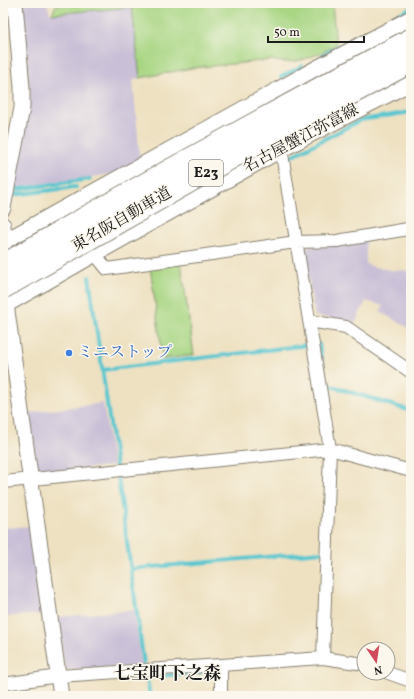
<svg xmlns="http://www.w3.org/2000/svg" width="414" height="699" font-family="Vollkorn,'Noto Serif JP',serif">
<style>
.industrial{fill:#c9bfd7}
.green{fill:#a8d683;stroke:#627950}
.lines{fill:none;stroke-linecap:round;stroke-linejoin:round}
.stream{stroke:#59c6d0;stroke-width:4}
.minor-casing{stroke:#857e6e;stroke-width:14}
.tertiary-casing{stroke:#857e6e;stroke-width:17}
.primary-casing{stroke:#857e6e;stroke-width:20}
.minor{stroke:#fff;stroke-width:12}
.tertiary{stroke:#fff;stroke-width:15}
.primary{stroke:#fff;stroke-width:18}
.motorway-bridge-casing{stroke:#857e6e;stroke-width:23;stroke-linecap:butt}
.motorway-bridge{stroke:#fff;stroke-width:21}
.shop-dot{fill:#3f7fe0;stroke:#fbf7ec;stroke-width:1.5}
.labels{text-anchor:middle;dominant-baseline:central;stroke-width:3;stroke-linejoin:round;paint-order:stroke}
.shield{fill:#fbf7ec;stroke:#5f5e5a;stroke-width:1}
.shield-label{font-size:15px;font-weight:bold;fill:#1c1c1c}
.street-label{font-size:16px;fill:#1c1c1c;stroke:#fbf7ec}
.shop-label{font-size:16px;fill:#366cbe;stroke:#fbf7ec;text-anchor:start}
.quarter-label{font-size:18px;font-weight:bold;fill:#1c1c1c;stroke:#fbf7ec}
</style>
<rect width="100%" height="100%" fill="#fbf7ec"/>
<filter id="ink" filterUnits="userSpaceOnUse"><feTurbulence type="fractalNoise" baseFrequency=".025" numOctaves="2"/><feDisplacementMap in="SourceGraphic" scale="8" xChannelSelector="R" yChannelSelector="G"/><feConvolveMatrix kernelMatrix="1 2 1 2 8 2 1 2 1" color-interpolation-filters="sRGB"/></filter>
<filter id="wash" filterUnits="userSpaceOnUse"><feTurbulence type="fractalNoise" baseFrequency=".012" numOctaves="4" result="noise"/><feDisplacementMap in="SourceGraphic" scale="16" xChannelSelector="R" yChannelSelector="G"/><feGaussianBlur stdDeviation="0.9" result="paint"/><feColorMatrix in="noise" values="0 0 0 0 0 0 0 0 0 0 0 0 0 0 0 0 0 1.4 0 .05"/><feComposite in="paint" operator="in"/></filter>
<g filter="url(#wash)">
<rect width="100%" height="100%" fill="#eee1c1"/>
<!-- industrial -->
<path class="industrial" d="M21 3H47L50 14 132 7 140 78 133 79 140 160 119 173 12 188 30 96Z
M366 239V264L375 267 390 270 411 271V329L380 312 383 306 366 301 353 327 331 318 315 316 303 251 305 247Z
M103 403 113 466 37 473 28 413Z
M30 526 44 614 3 617V528Z
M134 610 142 666 65 670 57 617Z"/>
<!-- green -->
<path class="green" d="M75 3H332L336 45C317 55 294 67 272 60L192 68 140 78 132 7 52 14 56 5Z
M181 263 194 355 163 359 150 267Z"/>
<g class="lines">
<!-- stream -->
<path class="stream" d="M389 19 411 8
M323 55 361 34
M281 77 302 66
M288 158 361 120 411 112
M13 190 90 179
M13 195 76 187
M89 277 116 466
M319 344 322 363
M102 370 308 345
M324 382 325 384 408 410
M118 477 144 664
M131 569 321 552
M146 675 150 696
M147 677 206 672"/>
</g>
</g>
<g filter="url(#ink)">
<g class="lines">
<defs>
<path id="minor" d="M281 148 330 449 323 658
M94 253 107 269 296 242 337 241 408 229 411 231
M309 321 346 327 411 372
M3 482 330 449 411 471
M388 673 411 681
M3 684 59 676 323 658 364 664
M221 696V665"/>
<path id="tertiary" d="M3 208 22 108V88L15 3
M3 225 6 304 61 696
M3 242 315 69 411 18"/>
<path id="primary" d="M3 305 94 253 281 148 411 81"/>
</defs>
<!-- minor casing -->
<use href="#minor" class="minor-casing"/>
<!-- tertiary casing -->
<use href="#tertiary" class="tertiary-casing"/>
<!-- primary casing -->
<use href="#primary" class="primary-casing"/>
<!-- minor -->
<use href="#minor" class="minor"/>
<!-- tertiary -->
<use href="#tertiary" class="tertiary"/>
<!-- primary -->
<use href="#primary" class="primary"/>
<defs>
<path id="motorway-bridge" d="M3 265C137 186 274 112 411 39
M3 288 249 148 411 62"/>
</defs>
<!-- motorway-bridge casing -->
<use href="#motorway-bridge" class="motorway-bridge-casing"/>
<!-- motorway-bridge -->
<use href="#motorway-bridge" class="motorway-bridge"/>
</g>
</g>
<!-- markers -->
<circle class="shop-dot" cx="69" cy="353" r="4"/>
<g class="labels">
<!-- shield labels -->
<rect class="shield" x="189" y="160" width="34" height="26" rx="3"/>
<g class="shield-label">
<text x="206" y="173">E23</text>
</g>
<!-- street labels -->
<g class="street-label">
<text transform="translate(301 139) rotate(-28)">名古屋蟹江弥富線</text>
<text transform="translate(122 220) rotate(-30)">東名阪自動車道</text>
</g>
<!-- shop labels -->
<g class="shop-label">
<text x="77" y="353">ミニストップ</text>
</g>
<!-- quarter labels -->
<g class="quarter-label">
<text x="167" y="674">七宝町下之森</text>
</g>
</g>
<!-- margin -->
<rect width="414" height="699" fill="none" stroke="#fbf7ec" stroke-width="16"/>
<!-- north arrow -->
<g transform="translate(376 661) rotate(167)"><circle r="19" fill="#fbf7ec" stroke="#a29f99"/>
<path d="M0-3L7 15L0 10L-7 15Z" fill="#d1495b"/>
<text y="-6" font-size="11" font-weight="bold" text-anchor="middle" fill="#1c1c1c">N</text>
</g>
<!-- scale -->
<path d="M268 36v6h96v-6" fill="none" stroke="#1c1c1c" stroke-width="2"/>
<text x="274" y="36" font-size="12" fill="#1c1c1c" stroke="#fbf7ec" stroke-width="3" paint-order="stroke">50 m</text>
</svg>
